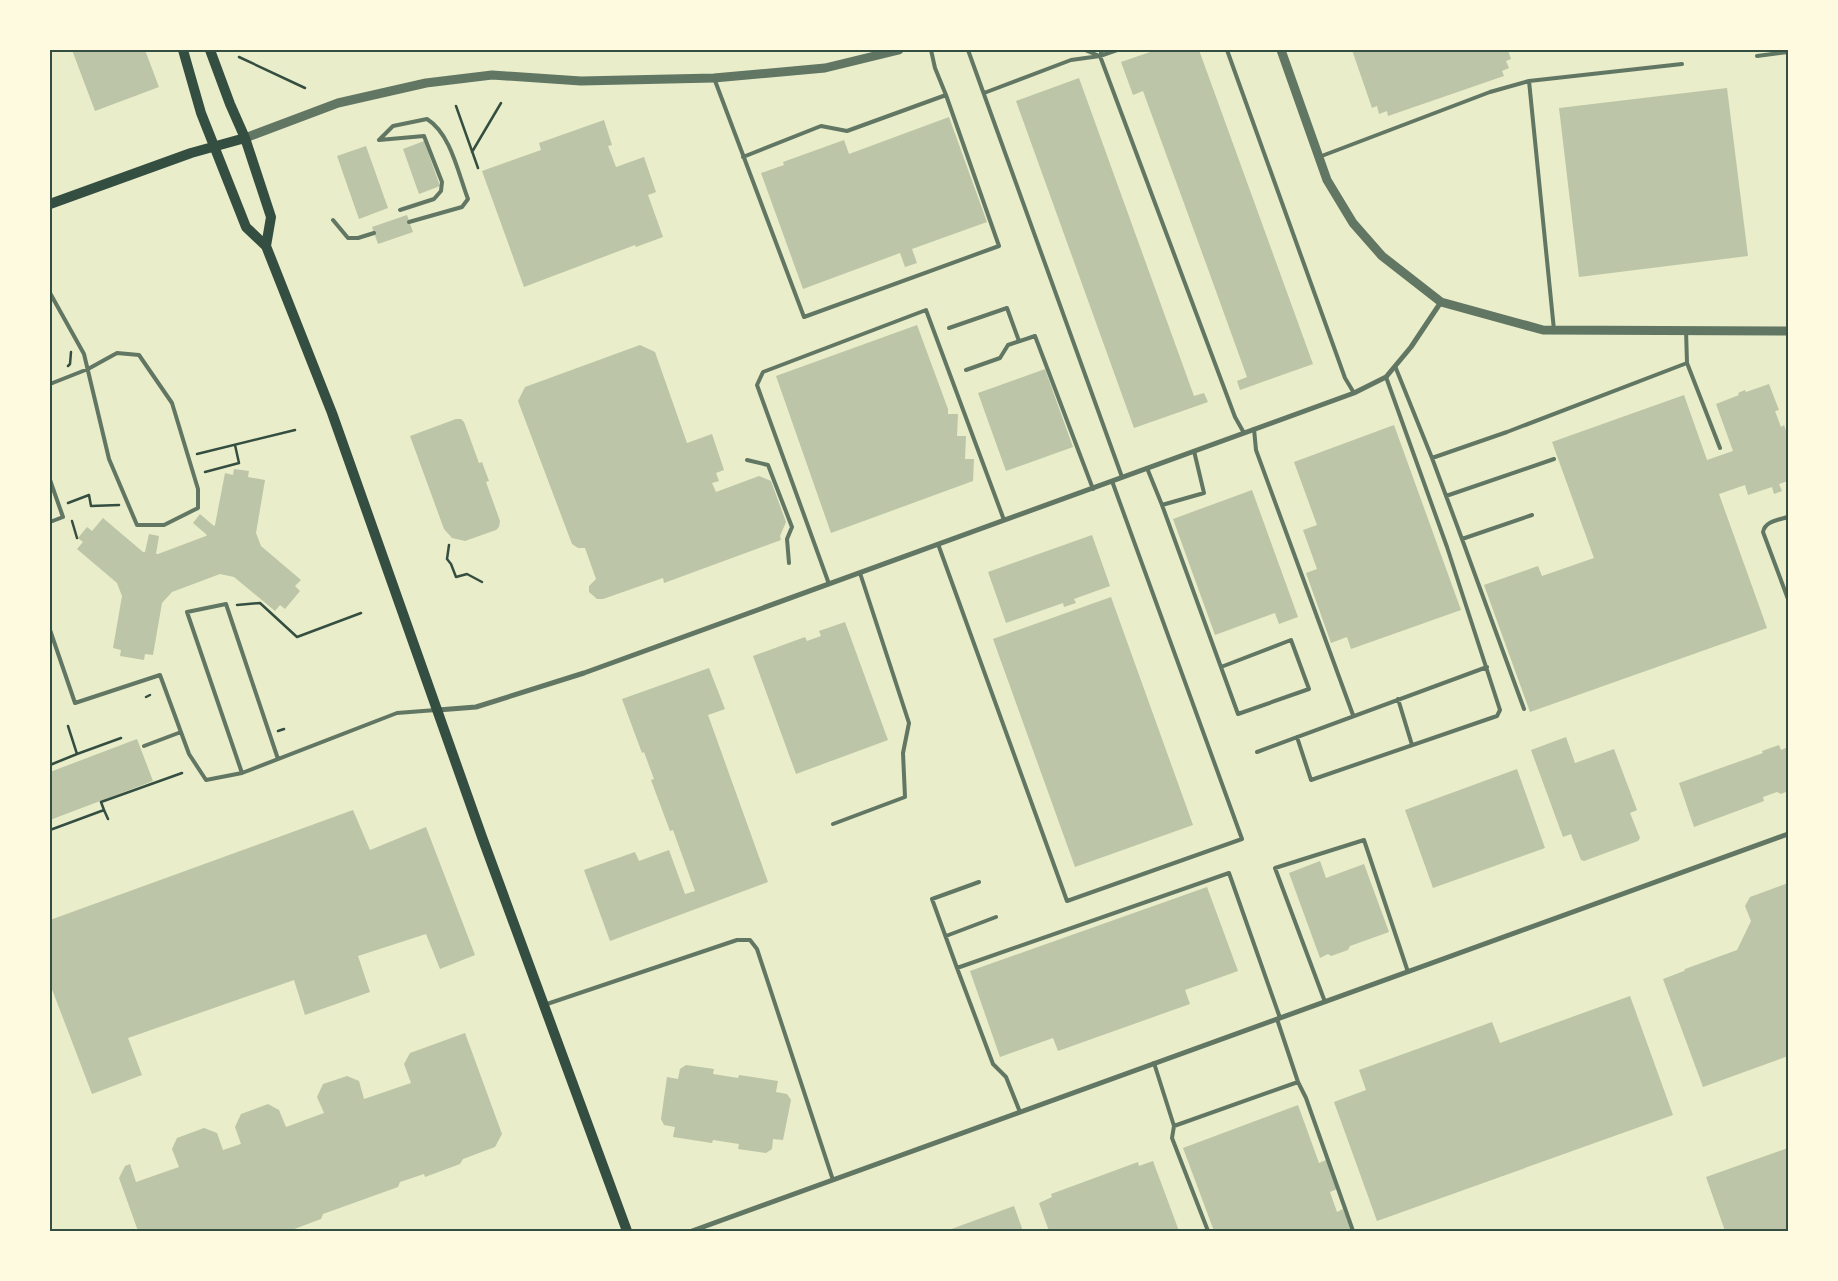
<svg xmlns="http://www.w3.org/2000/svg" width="1838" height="1281" font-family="Karla,sans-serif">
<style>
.building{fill:#bcc5a7}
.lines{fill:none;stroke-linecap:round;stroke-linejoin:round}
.path{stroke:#344e41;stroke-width:2.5}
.service{stroke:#617663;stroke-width:4}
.minor{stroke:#617663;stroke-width:5}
.tertiary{stroke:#617663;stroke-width:9}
.secondary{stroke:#344e41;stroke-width:10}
.neatline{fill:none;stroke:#344e41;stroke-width:2}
</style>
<rect width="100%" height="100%" fill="#e9edc9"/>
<!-- building -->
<path class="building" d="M72 50H145L159 87 95 111Z
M1156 50H1199L1313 364 1240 390 1237 381 1247 377 1208 269 1143 91 1133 95 1121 62Z
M1352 50H1508L1511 59 1506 61 1509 68 1502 71 1504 76 1388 116 1387 111 1379 114 1377 106 1372 108Z
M1079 78 1194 396 1204 393 1208 402 1134 428 1016 101Z
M1727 88 1748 256 1579 277 1559 108Z
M949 117 987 222 912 249 917 263 905 267 900 253 803 289 761 173 784 165 783 162 844 140 849 154Z
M604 120 612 145 608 146 616 167 644 157 656 192 648 195 663 237 636 247 635 245 524 287 482 171 541 150 539 143Z
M424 141 440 186 419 194 403 149Z
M366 146 388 208 359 219 337 156Z
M407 215 413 232 378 244 372 227Z
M917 325 948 409V414H958L957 436H966L965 459H974L973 481 831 533 776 376Z
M640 345 655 352 687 443 712 434 724 470 716 473 719 481 712 483 716 492 759 476 771 481 786 522 780 536 781 540 664 583 663 578 603 599H597L589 592V586L596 579 585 548H578L572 544 518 401 525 387Z
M1045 369 1073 447 1006 471 978 393Z
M1769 384 1779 410 1775 411 1781 427 1784 425 1788 436V481L1779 484 1782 491 1774 494 1772 487 1748 495 1745 485 1719 494 1767 628 1530 712 1484 585 1538 566 1542 576 1594 558 1552 442 1684 395 1707 460 1733 451 1716 404 1739 395 1738 393 1745 390 1746 392Z
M456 419H461L464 422 479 463 482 462 489 481 486 482 500 521 499 527 496 530 465 541 452 538 444 529 410 436Z
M1394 425 1461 610 1351 649 1347 637 1331 643 1306 573 1317 569 1303 530 1317 525 1294 462Z
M234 469 249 471 248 477 265 480 256 533 261 546 301 580 295 586 300 591 285 609 280 605 275 611 234 577 220 574 172 592 162 603 153 655 145 654 144 660 120 656 121 650 113 648 122 596 117 583 77 549 83 542 78 538 87 527 92 531 103 518 143 552H145L149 534 159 536 156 554H158L206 536 207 535 193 523 200 514 214 526 215 525 225 473 233 475Z
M1252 490 1298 617 1279 624 1275 613 1215 635 1173 519Z
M1092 535 1110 586 1074 599 1076 603 1064 607 1063 603 1006 623 988 572Z
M1111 597 1193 825 1075 867 993 639Z
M845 622 888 740 796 774 753 656 805 637 807 641 821 636 819 631Z
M709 668 725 709 708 715 768 882 610 941 584 870 635 852 639 861 669 850 685 894 695 891 673 830 670 831 651 780 654 779 644 752 642 753 622 699Z
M1566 737 1575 763 1614 749 1637 810 1630 813 1640 838 1638 841 1584 861 1581 860 1571 834 1563 837 1531 750Z
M137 739 153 781 50 820V772Z
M1779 745 1781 750 1788 747V791L1781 794 1777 792 1763 797 1764 801 1694 827 1679 783 1763 753 1762 751Z
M1517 769 1545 848 1433 888 1405 810Z
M353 810 370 850 426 827 475 955 440 969 426 934 358 956 370 992 305 1015 294 980 128 1038 142 1075 92 1094 50 984V920Z
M1320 861 1326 878 1364 864 1389 932 1350 946 1348 950 1331 956 1328 954 1320 958 1289 873Z
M1788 883V1056L1703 1087 1663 979 1684 971 1685 969 1737 950 1751 921 1745 906 1750 897Z
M1207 887 1238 971 1185 990 1190 1004 1058 1051 1053 1038 1000 1057 970 971Z
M1630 996 1673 1115 1377 1221 1334 1102 1366 1090 1359 1070 1492 1022 1500 1043Z
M465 1033 502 1134 495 1147 463 1159 460 1164 425 1177 424 1174 400 1182 398 1187 323 1214 321 1219 289 1231H138L119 1178 125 1166 130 1164 136 1182 179 1167 172 1149 177 1138 204 1128 217 1133 223 1150 241 1144 235 1127 241 1114 268 1104 279 1110 286 1127 324 1113 317 1097 323 1084 347 1076 359 1081 364 1099 411 1083 404 1064 410 1053Z
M686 1065 714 1069 713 1074 738 1078 739 1075 778 1081 776 1092 787 1094 791 1100 783 1140 773 1139 772 1149 766 1153 738 1149 739 1144 713 1140 712 1143 673 1137 675 1127 664 1125 661 1119 667 1077 678 1079 680 1069Z
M1298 1105 1319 1163 1326 1160 1337 1189 1330 1192 1337 1212 1343 1209 1351 1231H1214L1183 1148Z
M1788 1148V1231H1725L1706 1177Z
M1153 1161 1179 1231H1049L1039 1203 1052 1197 1051 1194 1138 1162 1139 1166Z
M1014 1206 1023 1231H946Z"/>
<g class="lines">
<!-- path -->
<path class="path" d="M239 57 305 88
M456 106 478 168
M472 152 501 103
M68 366 70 364 71 352
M197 454 295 430
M205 472 239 463 235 445
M68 503 89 495 91 506 119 505
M72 521 77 538
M449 545 447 559 451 564 456 577 467 574 482 582
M237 605 260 603 297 637 361 613
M50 693V697
M146 697 150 695
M68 726 77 754 121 738
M278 731 284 729
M50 765 77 754
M104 810 101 802 182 773
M50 830 104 810 108 819"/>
<!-- service -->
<path class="service" d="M968 50 1122 477
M1085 50 1097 55
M1102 50 1100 56 1235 417 1244 433
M1227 50 1345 378 1354 393
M1757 56 1788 52
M714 78 804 317 999 246 946 95 935 68 931 50
M1529 81 1554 330
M984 93 1071 60 1100 56 1117 50
M379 140 393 126 427 119C451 134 458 173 468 199L462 207 409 222
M379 140 424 136 442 182 441 191 434 199 400 210
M743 157 821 126 847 131 946 95
M1319 157 1490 92 1529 81 1682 64
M333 220 348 238H358L374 233
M50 293 84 354 109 459 137 525H164L198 508V489L172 403 139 355 117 353 88 369 50 384
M949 328 1007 308 1019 341
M1686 330 1687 363 1720 448
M1395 366 1432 458 1507 432 1687 363
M966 370 1000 358 1008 345 1035 336 1093 489
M1254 429 1256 450 1353 715
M1432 458 1462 539 1532 515
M747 460 768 465 792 527 787 539 789 563
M1147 468 1162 505 1204 493 1194 451
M50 480 63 517 50 522
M1446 496 1554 459
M1162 505 1238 714 1309 689 1291 640 1221 667
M1788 517C1778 520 1765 521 1763 532L1788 599
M1462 539 1524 709
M938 544 1067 901 1242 839 1112 481
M829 584 757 385 763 372 926 310 1004 520
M50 630 75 703 160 675 189 754 206 780 242 773
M1398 699 1412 745
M1297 737 1311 780 1497 716 1500 710 1447 547 1386 377
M144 746 181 732
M1257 752 1487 667
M278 759 226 604 187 612 242 773 397 713 436 710
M833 824 905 797 903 753 909 723 860 573
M946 936 996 917
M957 968 932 899 979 882
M1325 1002 1275 868 1364 840 1408 972
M544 1005 737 940H750L757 949 833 1180
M1154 1063 1174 1126 1298 1082 1277 1019
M1298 1082 1306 1098 1353 1231
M50 1092V1097
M1020 1112 1006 1077 993 1064 957 968 1229 873 1280 1018
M1174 1126 1172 1138 1208 1231"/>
<!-- minor -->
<path class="minor" d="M438 710 476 707 584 673 1354 393 1386 377 1411 347 1441 302
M692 1231 1788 834"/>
<!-- tertiary -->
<path class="tertiary" d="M1281 50 1327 180 1353 223 1382 256 1441 302 1543 330 1788 331
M245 138 338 103 426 83 492 75 581 81 714 78 825 68 899 50"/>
<!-- secondary -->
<path class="secondary" d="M183 50 201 113 246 227 266 246 332 413 482 837 627 1231
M210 50 230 104 245 138 271 217 266 246
M50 204 191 153 245 138"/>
</g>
<!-- border -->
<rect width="1838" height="1281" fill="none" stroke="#fefae0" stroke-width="102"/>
<rect x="51" y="51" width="1736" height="1179" class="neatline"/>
</svg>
